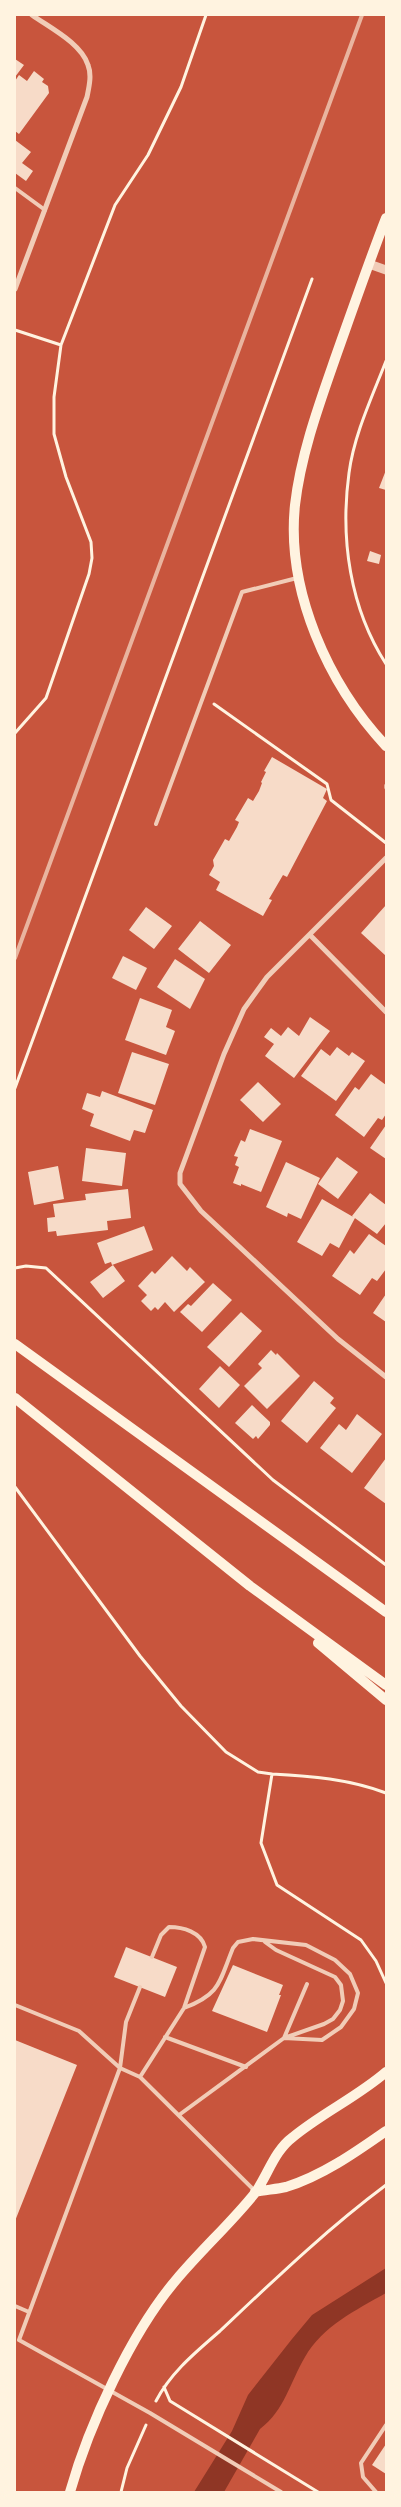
<svg xmlns="http://www.w3.org/2000/svg" width="401" height="2507" font-family="Arial,sans-serif">
<style>
.water{fill:#8f3625}
.building{fill:#f7dbc8}
.lines{fill:none;stroke-linecap:round;stroke-linejoin:round}
.path{stroke:#fff3e0;stroke-width:3}
.service{stroke:#f1ccb7;stroke-width:4}
.minor{stroke:#f1ccb7;stroke-width:5}
.tertiary{stroke:#f1ccb7;stroke-width:9}
.secondary{stroke:#fff3e0;stroke-width:10}
.rail{stroke:#e9b49f;stroke-width:4}
</style>
<rect width="100%" height="100%" fill="#c8553d"/>
<!-- water -->
<path class="water" d="M386 2268V2293C356 2310 323 2326 305 2357 290 2382 285 2410 260 2429L224 2492H194L232 2431 248 2395 292 2339 312 2315Z"/>
<!-- building -->
<path class="building" d="M15 59 24 65 15 77Z
M34 71 44 79 42 82 48 86 49 93 19 134 15 131V81L19 75 27 81Z
M15 140 31 152 22 163 33 171 26 181 15 173Z
M386 470V490L379 488Z
M370 551 381 555 379 564 367 561Z
M272 757 327 789 323 798 327 801 287 877 283 875 269 899 272 900 263 916 216 890 220 882 209 875 214 866 213 860 225 839 229 841 237 827 239 822 235 820 248 798 253 801 259 791 262 783 261 782 266 772 264 771Z
M386 905V956L361 933Z
M146 907 172 926 154 949 129 930Z
M200 921 231 945 209 973 178 949Z
M123 956 147 968 136 990 112 978Z
M175 959 205 979 190 1009 157 987Z
M140 998 172 1010 166 1027 175 1031 166 1055 125 1040Z
M310 1017 330 1031 294 1078 265 1056 274 1044 264 1037 271 1028 281 1036 288 1027 299 1036Z
M337 1047 349 1056 352 1052 365 1061 336 1101 301 1076 321 1049 330 1056Z
M132 1052 169 1064 155 1105 118 1093Z
M371 1074 386 1085V1114L382 1120 378 1118 364 1137 335 1115 355 1087 359 1090Z
M258 1082 281 1104 263 1122 240 1100Z
M102 1091 153 1110 145 1133 134 1130 130 1141 90 1126 94 1114 82 1109 87 1093 100 1097Z
M386 1125V1159L370 1148Z
M250 1129 282 1141 261 1192 241 1184V1186L233 1183 239 1167 235 1165 238 1157 234 1156 241 1140 245 1142Z
M86 1148 126 1153 122 1186 82 1181Z
M337 1157 358 1172 338 1199 318 1184Z
M286 1162 320 1178 301 1219 288 1213 287 1217 266 1207Z
M58 1166 64 1199 34 1205 28 1172Z
M128 1189 131 1218 107 1221 108 1230 57 1236 56 1231 48 1232 47 1218 55 1217 53 1204 86 1200 85 1194Z
M370 1193 386 1205V1223L377 1234 352 1216Z
M322 1199 355 1218 339 1248 330 1243 322 1256 297 1242Z
M144 1226 153 1250 112 1265 111 1262 105 1264 97 1243Z
M369 1234 386 1246V1269L377 1281 372 1278 360 1295 332 1276 350 1250 354 1254Z
M172 1256 187 1271 190 1267 205 1282 174 1312 165 1302 158 1310 155 1307 151 1311 141 1301 147 1295 138 1286 152 1271 155 1274Z
M113 1265 125 1281 103 1298 90 1282Z
M213 1283 232 1300 202 1332 180 1312 188 1304 191 1306Z
M386 1294V1322L373 1313Z
M241 1312 262 1331 229 1367 207 1347Z
M271 1350 276 1355 277 1353 300 1376 267 1409 244 1386 262 1368 258 1364Z
M220 1366 240 1385 219 1408 199 1389Z
M314 1381 334 1398 330 1403 336 1408 307 1443 281 1421Z
M252 1405 270 1422V1425L258 1439 256 1436 253 1439 235 1423Z
M357 1414 382 1434 352 1473 320 1448 339 1424 346 1430Z
M386 1458V1504L364 1488Z
M126 1947 177 1967 165 1997 114 1977Z
M233 1965 283 1985 279 1995H281L267 2032 212 2011Z
M15 2040 77 2065 15 2221Z
M386 2444V2474L372 2465Z"/>
<g class="lines">
<!-- path -->
<path class="path" d="M15 330 61 345
M386 361C372 397 354 435 349 473 340 539 350 608 386 664
M214 704 327 784 331 800 386 843
M15 733 46 698 89 574 92 558 91 542 66 477 54 434V397L61 345 115 205 148 155 181 87 206 15
M386 785V788
M15 1088 312 279
M15 1268 26 1266 46 1268 273 1480 386 1565
M15 1487 140 1656 181 1706 226 1752 258 1772 272 1774
M386 1793C349 1779 311 1776 272 1774L261 1843 277 1885 361 1940 376 1961 386 1983
M164 2387 170 2401 318 2492
M156 2401C171 2372 196 2352 220 2331 274 2280 327 2229 386 2185
M121 2492 127 2468 146 2425"/>
<!-- service -->
<path class="service" d="M15 188 45 210
M156 824 242 592 297 578
M15 2005 79 2031 120 2068
M184 2008C221 1994 219 1982 233 1948L238 1942 253 1939 306 1945 335 1960 350 1974 358 1993 354 2009 341 2027 322 2040 284 2038
M165 2037 246 2067
M284 2038 307 1984
M120 2068 126 2022 140 1987
M140 2077 184 2008 205 1947C201 1932 183 1927 169 1927L161 1935 152 1957
M179 2115 284 2038 324 2024 333 2019 340 2010 343 2001 341 1985 335 1977 276 1950 265 1942
M255 2191 140 2077 120 2068 19 2340 150 2413 281 2492
M15 2306 29 2312
M376 2492 363 2477 361 2463 386 2425"/>
<!-- minor -->
<path class="minor" d="M15 289 87 97C89 87 92 75 88 65 81 43 50 28 32 15
M386 858 267 977 244 1009 224 1054 180 1173V1184L201 1211 338 1339 386 1377
M310 935 386 1012"/>
<!-- tertiary -->
<path class="tertiary" d="M369 264 386 270"/>
<!-- secondary -->
<path class="secondary" d="M386 218C369 262 353 308 337 353 320 402 301 453 295 505 286 591 328 684 386 746
M15 1344 386 1612
M15 1398 250 1586 386 1685
M318 1643 386 1700
M255 2192C265 2190 277 2189 286 2187 322 2176 356 2152 386 2131
M70 2492C89 2425 131 2333 176 2280 201 2250 231 2223 255 2193 268 2175 274 2151 293 2137 322 2113 357 2097 386 2072"/>
<!-- rail -->
<path class="rail" d="M15 958 362 15"/>
</g>
<!-- border -->
<rect width="401" height="2507" fill="none" stroke="#fff3e0" stroke-width="32"/>
</svg>
